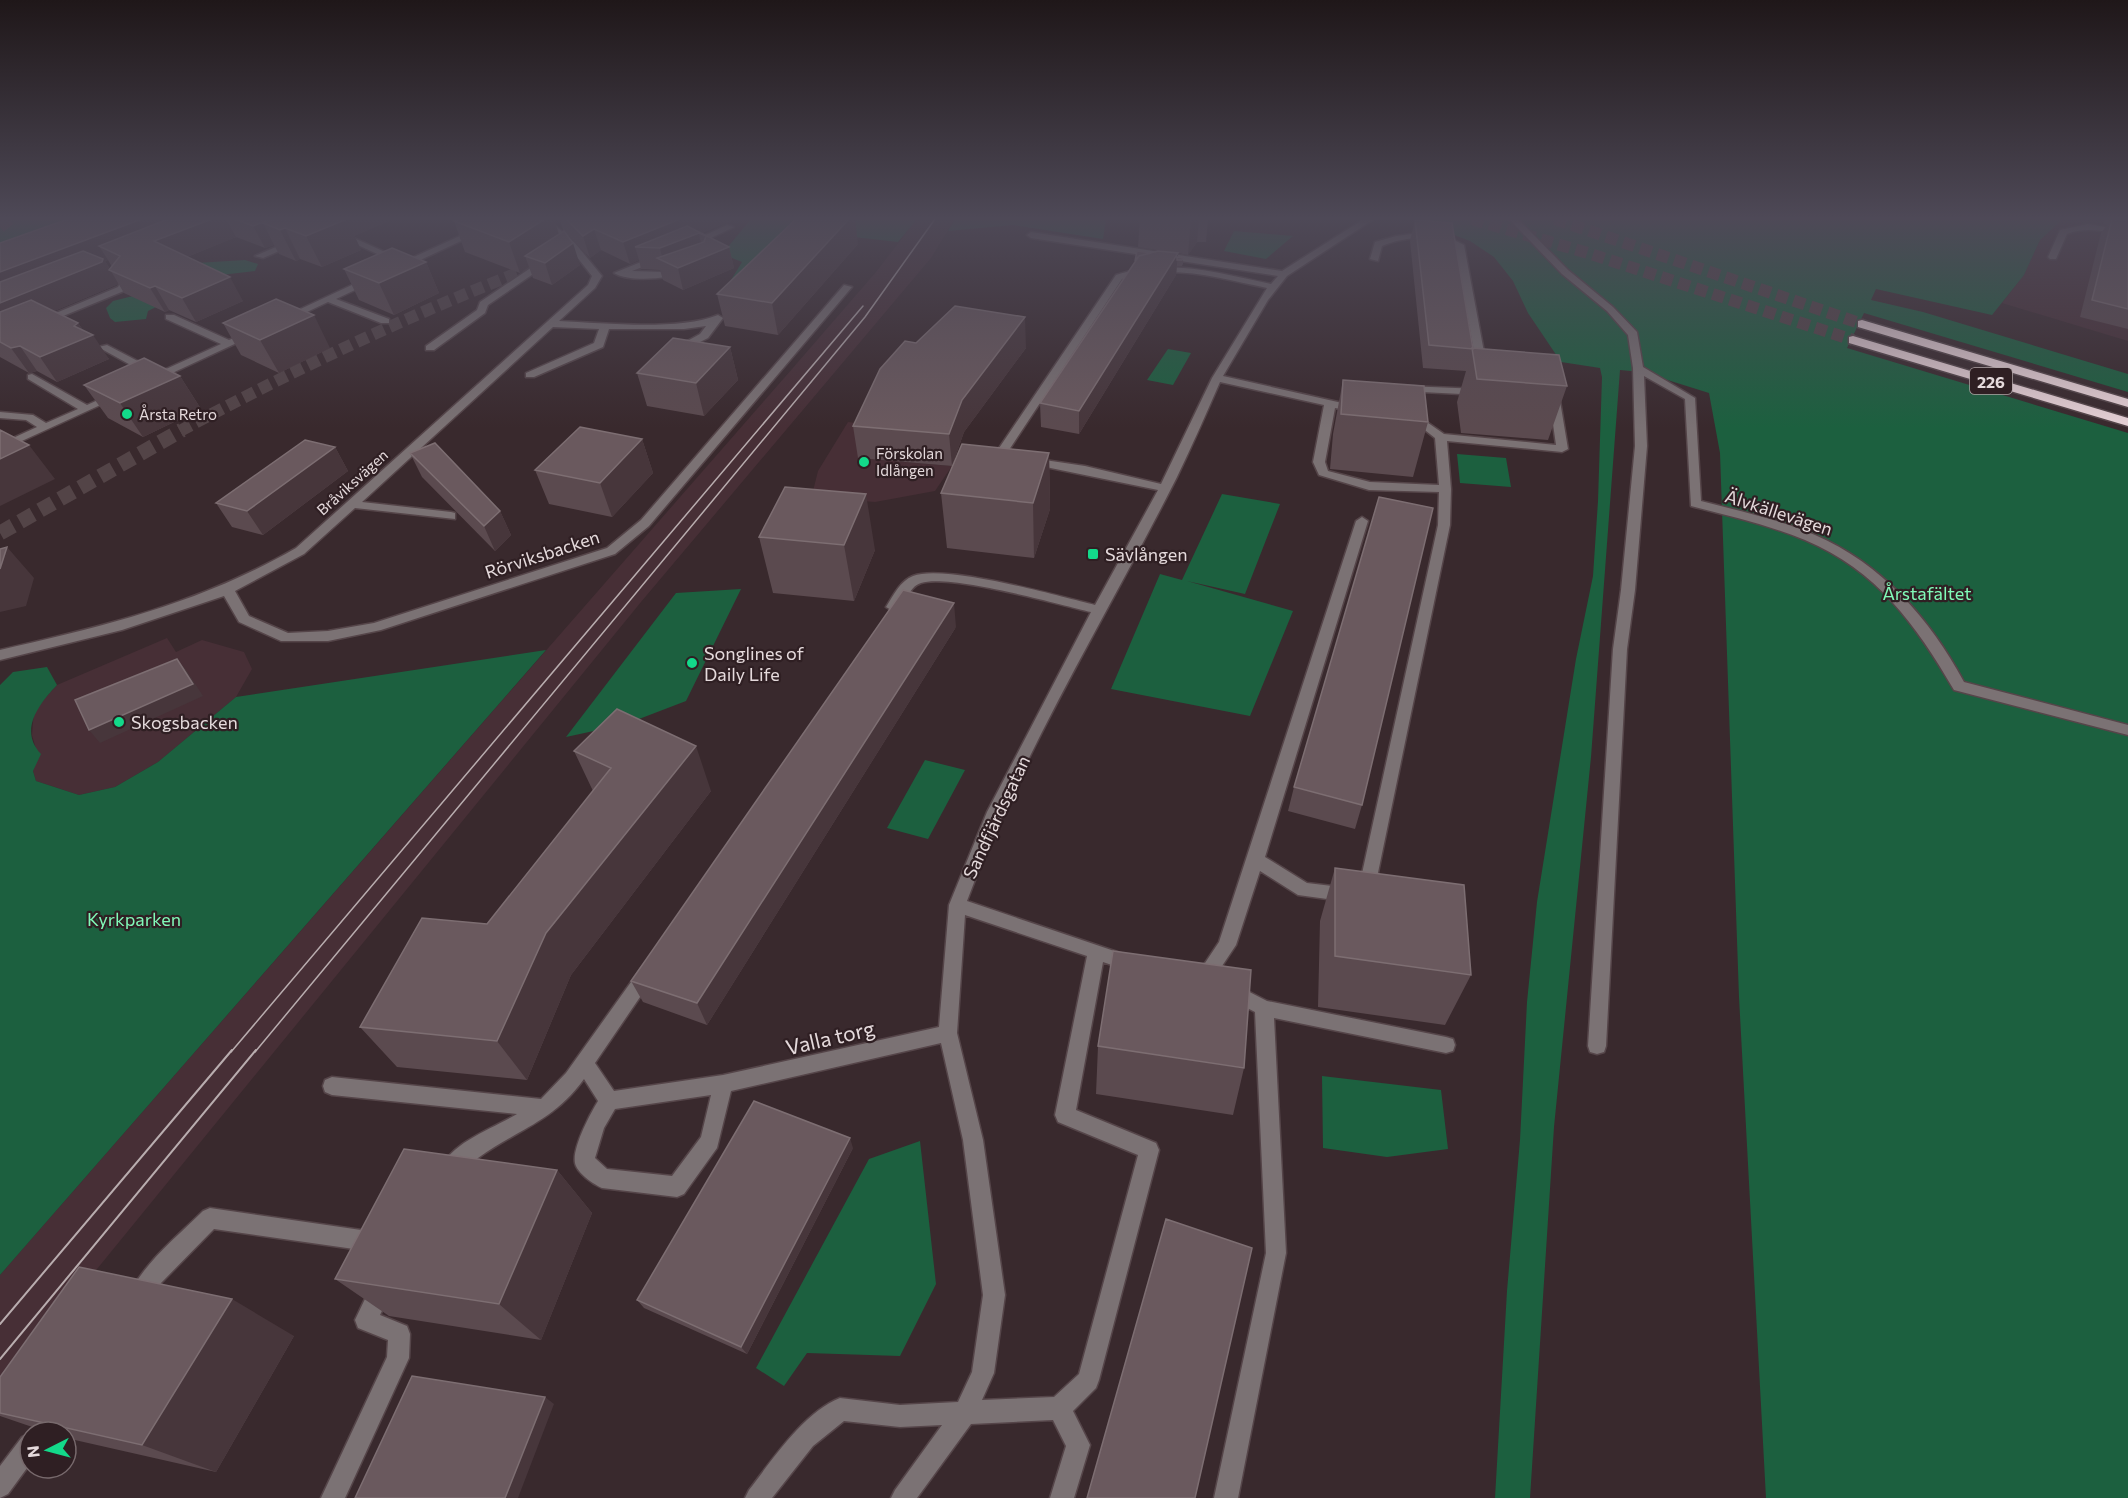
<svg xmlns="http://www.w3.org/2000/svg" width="2128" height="1498" font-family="Commissioner,sans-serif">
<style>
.built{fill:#472f36}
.green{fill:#1c603f}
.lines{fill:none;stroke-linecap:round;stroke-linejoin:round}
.highway-tunnel-far1{stroke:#534447;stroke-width:12;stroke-dasharray:12 6;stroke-linecap:butt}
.highway-tunnel{stroke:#534447;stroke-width:15;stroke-dasharray:15 8;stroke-linecap:butt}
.minor-casing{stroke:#554549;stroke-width:3}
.highway-casing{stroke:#554549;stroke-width:3}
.minor{fill:#7b7274;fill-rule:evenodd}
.highway{fill:#e7d1d6;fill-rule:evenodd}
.tram-far1{stroke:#b9adaf;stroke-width:1.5}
.tram{stroke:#b9adaf;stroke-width:2}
.wall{fill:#5b4a4f;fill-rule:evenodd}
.shaded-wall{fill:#47363b}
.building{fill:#6a595e;stroke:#7d6e72;stroke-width:1.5}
.poi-dot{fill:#13d98a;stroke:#2f1f23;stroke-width:2}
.labels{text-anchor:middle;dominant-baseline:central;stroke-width:4.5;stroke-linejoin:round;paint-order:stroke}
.far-poi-label{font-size:15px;fill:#e5dadc;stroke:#2f1f23;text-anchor:start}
.far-street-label{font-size:15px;fill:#e5dadc;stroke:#2f1f23}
.shield{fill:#2f1f23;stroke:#aea2a4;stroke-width:1.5}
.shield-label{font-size:16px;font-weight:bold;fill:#e5dadc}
.street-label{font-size:18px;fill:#e5dadc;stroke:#2f1f23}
.poi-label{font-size:18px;fill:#e5dadc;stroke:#2f1f23;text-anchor:start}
.park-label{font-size:18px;fill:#81fab8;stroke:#2f1f23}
.near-street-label{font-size:21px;fill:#e5dadc;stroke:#2f1f23}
</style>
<rect width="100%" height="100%" fill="#39292d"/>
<!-- built -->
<path class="built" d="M917 219H955L931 258 641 602 0 1388V1275L792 369 876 272Z
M2063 219H2128V341L2002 303 2024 275 2040 240Z
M848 422 873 425 858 458 952 466 935 491 875 502 825 498 813 491 818 471Z
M167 638 176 652 202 640 244 652 252 669 236 697 158 762 115 787 79 795 36 781 33 771 36 749 32 735 34 710 57 685Z"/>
<!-- green -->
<path class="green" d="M0 219H121L0 263Z
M751 219H917L898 242 809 232 728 285 742 262 722 254Z
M955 219H1106L1103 239 1013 225 948 231Z
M1412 219H2063L2040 240 2024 275 1992 315 1876 289 1871 300 1923 312 2128 374V392L1864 313 1847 348 2128 433V1498H1766L1739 997 1720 453 1709 393 1642 372 1620 370 1591 757 1554 1127 1530 1498H1495L1507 1291 1520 1140 1527 1002 1537 902 1576 659 1593 576 1598 501 1602 377 1600 368 1561 362 1528 313 1513 281 1494 257 1470 241Z
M1234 231 1293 236 1266 259 1224 251Z
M245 260 258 264 255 271 221 275 148 311 146 319 115 322 110 318 106 308 113 301 133 296 196 263Z
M1168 349 1191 353 1173 385 1147 380Z
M1457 454 1506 458 1511 487 1460 483Z
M1222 494 1280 504 1245 594 1187 581 1293 611 1250 716 1111 689 1160 574 1182 580Z
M741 589 686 701 626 724 566 737 676 593Z
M546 650 0 1275V685L13 672 47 667 57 685C40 703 18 730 41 754L33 771 36 781 79 795 115 787 158 762 236 697Z
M925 760 965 770 928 839 887 828Z
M1322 1076 1441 1090 1448 1149 1387 1157 1323 1148Z
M920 1141 936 1284 900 1356 807 1353 784 1386 756 1368 869 1159Z"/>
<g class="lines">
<!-- highway-tunnel-far1 -->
<path class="highway-tunnel-far1" d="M1472 219 1591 254 1853 340
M1555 219 1862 324
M0 227 10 219
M180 431C316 358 459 291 605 241"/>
<!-- highway-tunnel -->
<path class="highway-tunnel" d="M0 533 182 430"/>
<defs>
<path id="minor" d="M497 219H508L399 270 394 267 399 264 336 235 343 233 405 261Z
M539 219H548L575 243 602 276 595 288 559 321C603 323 679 331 718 315L723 318 708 338 684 350 679 347 680 345 700 334 706 326 684 329H609L603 347 534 377H526V373L594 343 599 329 553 327 362 502 451 512 455 513V519L355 508 304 554 235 591 249 616 288 633 328 631 374 623 607 548 641 520 844 285 852 287 649 526 615 554 381 630 328 641H281L239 622 224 596 122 630 0 660V650C105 626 201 603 296 548L588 285 592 276 569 247Z
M1364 219H1374L1287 276 1268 300 1223 376 1360 407 1362 409 1356 412 1335 408 1325 462 1328 471 1370 482 1439 485 1435 438 1407 416 1405 414 1411 411 1444 434 1556 445 1550 403 1544 400 1549 397 1560 401 1568 449 1562 452 1447 441 1451 489 1450 525 1374 892 1372 897 1366 899 1360 897 1358 892 1438 525 1439 492 1369 490 1319 475 1313 462 1324 405 1220 382C1206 414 1192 446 1177 477 1106 618 1021 753 967 901L1135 958 1138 963 1135 968 1129 971 1103 962 1076 1110 1156 1143 1159 1150 1099 1380 1096 1388 1073 1411 1090 1445 1074 1498H1050L1066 1446 1053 1420 971 1424 917 1498H891L895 1490 942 1425 900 1427 844 1421 813 1446 772 1498H745L749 1490C773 1459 803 1413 840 1398L900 1405 958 1402 972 1372 983 1295 963 1140 941 1043 731 1091 717 1148 684 1194 677 1197 602 1188C593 1184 577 1173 575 1163 572 1148 590 1114 598 1101L584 1079C553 1122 518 1129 478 1158 468 1165 460 1176 449 1181L442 1178 439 1171C451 1142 492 1129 517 1114L332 1095 325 1092 323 1086 325 1080 332 1077 541 1099 566 1073 641 968 647 965 653 968 656 973 653 978 595 1063 614 1091 723 1075 939 1027 949 905 987 812 1091 612C1058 604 950 574 921 583 907 587 906 608 893 611L886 607C893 596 900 581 913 576 945 564 1058 596 1095 605L1158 490 1031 464 1025 461 1031 458 1085 466 1161 484 1212 378 1267 288C1219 278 1171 263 1122 279L1003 459 999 460 993 457 1116 275C1169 258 1218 273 1271 284L1278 276 1031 238 1027 235 1031 232 1282 271ZM965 915 1087 956 1055 1115 1058 1122 1138 1155 1079 1374 1054 1397 982 1400 994 1373 1005 1295 983 1140 957 1033ZM711 1095 701 1137 672 1176 607 1169 595 1158 604 1128 615 1109Z
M1509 219H1518L1568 270 1613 307 1637 332 1643 367 1695 398 1701 501C1739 511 1778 519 1815 535 1882 564 1930 619 1964 682L2128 725V735L1954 690C1916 625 1877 570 1805 540 1769 525 1729 516 1691 506L1685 399 1644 376 1647 446 1635 590 1627 649 1606 1046 1604 1052 1597 1054 1590 1052 1588 1046 1613 649 1621 590 1635 446 1633 368 1628 335 1607 311 1562 274Z
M2088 224 2128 231V237C2107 232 2088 226 2067 234L2056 259H2050L2048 257 2060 230Z
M727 225 734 227 694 246 686 244Z
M1419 233 1446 236 1464 245 1487 368 1486 370 1477 368 1455 246C1435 234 1403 237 1382 246L1378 261 1370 259 1375 242 1396 236Z
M292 240 300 242 263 258 255 256Z
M658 255 661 256V260L632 271 666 272 680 267 685 270C672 280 627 282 614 273Z
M544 259 552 261 488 305 485 313 434 350H426V346L477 310 480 302Z
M115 275H121L132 280 124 291 46 323 37 321 118 287 121 281 115 279Z
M371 276 376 279 374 281 336 299 389 319V323H381L328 302 288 321 279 319Z
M166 315H174L229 340 251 331 256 334 153 382 148 379 155 374H147L98 347 107 345 155 370V374L221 344 166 319Z
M32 374 87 405 111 394 120 396 0 451V444L37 427 26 420 0 418V412L33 415 46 423 78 409 28 379V375Z
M1406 386 1481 389 1486 392 1481 395 1402 391V387Z
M1362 517 1368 521 1265 857 1307 883 1349 888 1355 890 1357 895 1355 900 1349 902 1298 895 1260 871 1236 945 1212 981 1199 985 1193 982 1190 977 1193 972 1201 969 1219 942 1356 521Z
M1232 983 1267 1001 1446 1037 1453 1039 1455 1045 1453 1051 1446 1053 1274 1018 1286 1253 1238 1498H1214L1266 1253 1255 1012 1226 997 1223 991 1226 985Z
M210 1208 375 1232 382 1235 385 1242 382 1249 375 1252 214 1229 161 1283 146 1307 138 1310 130 1307 127 1299C142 1264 177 1237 203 1211Z
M382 1277 390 1280 393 1288 380 1315 407 1326 410 1334 409 1358 345 1498H321L387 1357 388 1340 358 1328 355 1320 374 1280Z
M30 1433V1464L8 1494 0 1498V1466L22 1437Z"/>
<path id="highway" d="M1862 320 2128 399V407L1858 327V321Z
M1853 336 2128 418V426L1849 343V337Z"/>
</defs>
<!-- minor casing -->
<use href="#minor" class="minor-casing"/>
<!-- highway casing -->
<use href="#highway" class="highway-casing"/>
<!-- minor -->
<use href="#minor" class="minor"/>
<!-- highway -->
<use href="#highway" class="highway"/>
<!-- tram-far1 -->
<path class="tram-far1" d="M231 1052 863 306
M255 1052 865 317 935 219"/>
<!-- tram -->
<path class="tram" d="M0 1324 232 1050
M0 1359 256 1050"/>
</g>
<!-- wall -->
<path class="wall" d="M68 219H393L354 236 361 250 322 267 300 259 296 261 279 254 274 245 265 248 236 237 187 257 243 301 196 322 169 310 165 312 124 293 118 283 116 285 54 311 78 323 83 330 109 359 57 382 37 371 29 373 0 357V243ZM108 260 112 267 110 269 105 261Z
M460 219H554L559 234 580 265 552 285 533 278 529 267 520 273 465 252 454 221Z
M560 219H735L702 233 729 247 734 268 683 290 663 280 660 270 641 269 639 260 630 264 601 250 590 258 563 230Z
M1140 219H1208L1206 242H1197L1188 255 1178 253 1177 257 1183 258V264L1182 266H1177L1176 275 1079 434 1041 427 1040 403 1175 253 1138 247Z
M2105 219H2128V329L2080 317 2101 233 2107 225 2103 224Z
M1415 220 1473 348 1567 386 1548 440 1461 433 1457 402 1466 371 1423 368 1410 241Z
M858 244 778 335 725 326 717 294Z
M426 262 439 293 394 315 359 300 344 269Z
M223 323 330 348 279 373 241 355Z
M916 343 1026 348 964 432 952 466 858 458 853 426Z
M730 347 738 380 704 416 647 406 637 373Z
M180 376 201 409 143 437 108 418 84 385Z
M1343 380 1428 422 1413 477 1330 469 1333 434Z
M642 439 653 473 612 517 549 504 535 470Z
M335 447 348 471 263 535 232 527 216 503Z
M410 453 500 511 511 535 495 551 422 477Z
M1049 453 1050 509 1034 558 947 548 941 493Z
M785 487 875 550 854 601 773 593 759 537Z
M956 627 707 1025 643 1002 631 981Z
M574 751 711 791 571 975 527 1080 397 1067 360 1027 487 924 593 791Z
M1294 787 1362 805 1355 829 1288 811Z
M1335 868 1471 975 1445 1025 1318 1007 1320 921Z
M1098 1046 1244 1068 1233 1115 1096 1094Z
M853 1148 747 1354 644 1308 637 1300Z
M557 1170 592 1213 541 1340 389 1316 335 1279Z
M294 1336 216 1472 66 1438V1432H47L0 1416V1377Z"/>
<!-- shaded-wall -->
<path class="shaded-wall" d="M142 219H226L236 237 167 265 99 246 108 260 105 261 118 283 116 285 0 334V272Z
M270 219H324L285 228 300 259 296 261 280 230 263 223 274 245 265 248 253 226Z
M347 219H393L354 236Z
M347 219 361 250 322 267 306 236Z
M545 219H554L562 245 525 256 529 267 520 273 509 242Z
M680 219H735L699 234 704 255 663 261 660 248 635 247 639 260 630 264 623 242Z
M849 219H855L858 244 778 335 772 303Z
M1191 219H1199L1197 242 1188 255Z
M594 229 601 250 590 258 583 236Z
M573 243 580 265 552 285 545 263Z
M729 247 734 268 683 290 678 268Z
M1178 253 1176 275 1079 434V411Z
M426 262 439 293 394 315 379 283Z
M230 277 243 301 196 322 182 298Z
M155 286 169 310 165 312 150 288Z
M314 315 330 348 279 373 260 340Z
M1025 317 1026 348 964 432 952 466 949 434 962 400Z
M78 323 88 337 93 335 109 359 57 382 40 357 74 326Z
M20 346 37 371 29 373 11 348Z
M730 347 738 380 704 416 696 383Z
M180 376 201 409 143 437 120 403Z
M642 439 653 473 612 517 600 483Z
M29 445 55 479 0 506V459Z
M335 447 348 471 263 535 247 511Z
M1049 453 1050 509 1034 558 1033 503Z
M866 494 875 550 854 601 844 545Z
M500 511 511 535 495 551 484 526Z
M7 547 34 578 26 606 0 612V569Z
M954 603 956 627 707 1025 697 1003Z
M177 659 187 671 203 696 100 743 89 730Z
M696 746 711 791 571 975 527 1080 497 1041 546 933Z
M850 1138 853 1148 747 1354 741 1347Z
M557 1170 592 1213 541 1340 499 1304Z
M232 1299 294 1336 216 1472 142 1445Z
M545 1397 554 1404 518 1498H505Z"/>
<!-- building -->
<path class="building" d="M68 219H142L0 272V243Z
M168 219H212L154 241 230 277 182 298 155 286 150 288 109 270 120 256 99 246Z
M235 219H270L253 226Z
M275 219H347L306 236 285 228 280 230 263 223Z
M460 219H545L509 242 454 221Z
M566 219H680L623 242 594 229 583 236Z
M796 219H849L772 303 717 294Z
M2112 219H2119L2128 221V309L2092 300Z
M1415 220 1452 223 1473 349 1429 345Z
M687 226 729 247 678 268 657 258 704 242 706 236 699 233 660 248 635 247Z
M564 231 573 243 545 263 525 256Z
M392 248 426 262 379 283 344 269Z
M83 251 103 259 102 262 0 303V282Z
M1137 251 1151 253 1139 256 1135 261Z
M1158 251 1178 253 1079 411 1040 403 1139 256Z
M1177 257 1183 258 1182 260H1177Z
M276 299 314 315 260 340 223 323Z
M31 300 78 323 74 326 93 335 40 357 20 346 11 348 0 342V312Z
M955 306 1025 317 962 400 949 434 853 426 880 369 905 341 916 343Z
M673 338 730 347 696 383 637 373Z
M1472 348 1559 355 1567 386 1477 379Z
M144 358 180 376 120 403 84 385Z
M1343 380 1424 386 1428 422 1341 414Z
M580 427 642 439 600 483 535 470Z
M0 430 29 445 0 459Z
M305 440 335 447 247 511 216 503Z
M435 443 500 511 484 526 410 453Z
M962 444 1049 453 1033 503 941 493Z
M785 487 866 494 844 545 759 537Z
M1379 497 1433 508 1362 805 1294 787Z
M7 547 0 569V549Z
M903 590 954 603 697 1003 631 981Z
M177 659 193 684 89 730 75 700Z
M617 709 696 746 546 933 497 1041 360 1027 422 918 487 924 611 768 574 751Z
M1335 868 1464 885 1471 975 1335 956Z
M1113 951 1251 970 1244 1068 1098 1046Z
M754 1101 850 1138 741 1347 637 1300Z
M404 1149 557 1170 499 1304 335 1279Z
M1166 1219 1252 1248 1195 1498H1087Z
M79 1267 232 1299 142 1445 0 1413V1377Z
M412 1376 545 1397 505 1498H355Z"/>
<!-- sky -->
<linearGradient id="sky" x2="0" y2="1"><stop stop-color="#1f1719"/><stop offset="0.51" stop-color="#4e4957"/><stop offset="1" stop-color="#4e4957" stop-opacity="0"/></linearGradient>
<rect width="2128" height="428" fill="url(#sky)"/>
<!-- markers -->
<g class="poi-dot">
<circle cx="127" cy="414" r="6"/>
<circle cx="864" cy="462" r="6"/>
<rect x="1087" y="548" width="12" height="12" rx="3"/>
<circle cx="692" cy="663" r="6"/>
<circle cx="119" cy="722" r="6"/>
</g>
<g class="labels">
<!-- far-poi labels -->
<g class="far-poi-label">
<text x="139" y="414">Årsta Retro</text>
<text x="876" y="453">Förskolan<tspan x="876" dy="17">Idlången</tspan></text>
</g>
<!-- far-street labels -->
<g class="far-street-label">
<text transform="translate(352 482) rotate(-42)">Bråviksvägen</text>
</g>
<!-- shield labels -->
<rect class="shield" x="1970" y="368" width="42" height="26" rx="4.5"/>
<g class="shield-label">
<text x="1991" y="381">226</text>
</g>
<!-- street labels -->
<g class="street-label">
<text transform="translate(1779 512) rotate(18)">Älvkällevägen</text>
<text transform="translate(542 554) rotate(-18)">Rörviksbacken</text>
<text transform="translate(996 817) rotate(-65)">Sandfjärdsgatan</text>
</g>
<!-- poi labels -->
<g class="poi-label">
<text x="1105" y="554">Sävlången</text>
<text x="704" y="653">Songlines of<tspan x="704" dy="21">Daily Life</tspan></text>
<text x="131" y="722">Skogsbacken</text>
</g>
<!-- park labels -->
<g class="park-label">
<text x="1927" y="593">Årstafältet</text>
<text x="134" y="919">Kyrkparken</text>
</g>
<!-- near-street labels -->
<g class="near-street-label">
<text transform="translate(830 1037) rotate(-13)">Valla torg</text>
</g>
</g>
<!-- north arrow -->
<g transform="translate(48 1450) rotate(264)"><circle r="28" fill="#2f1f23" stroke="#786a6d" stroke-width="1.5"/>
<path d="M0-4.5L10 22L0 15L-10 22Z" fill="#13d98a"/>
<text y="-9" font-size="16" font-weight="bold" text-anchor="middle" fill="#e5dadc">N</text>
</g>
</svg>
